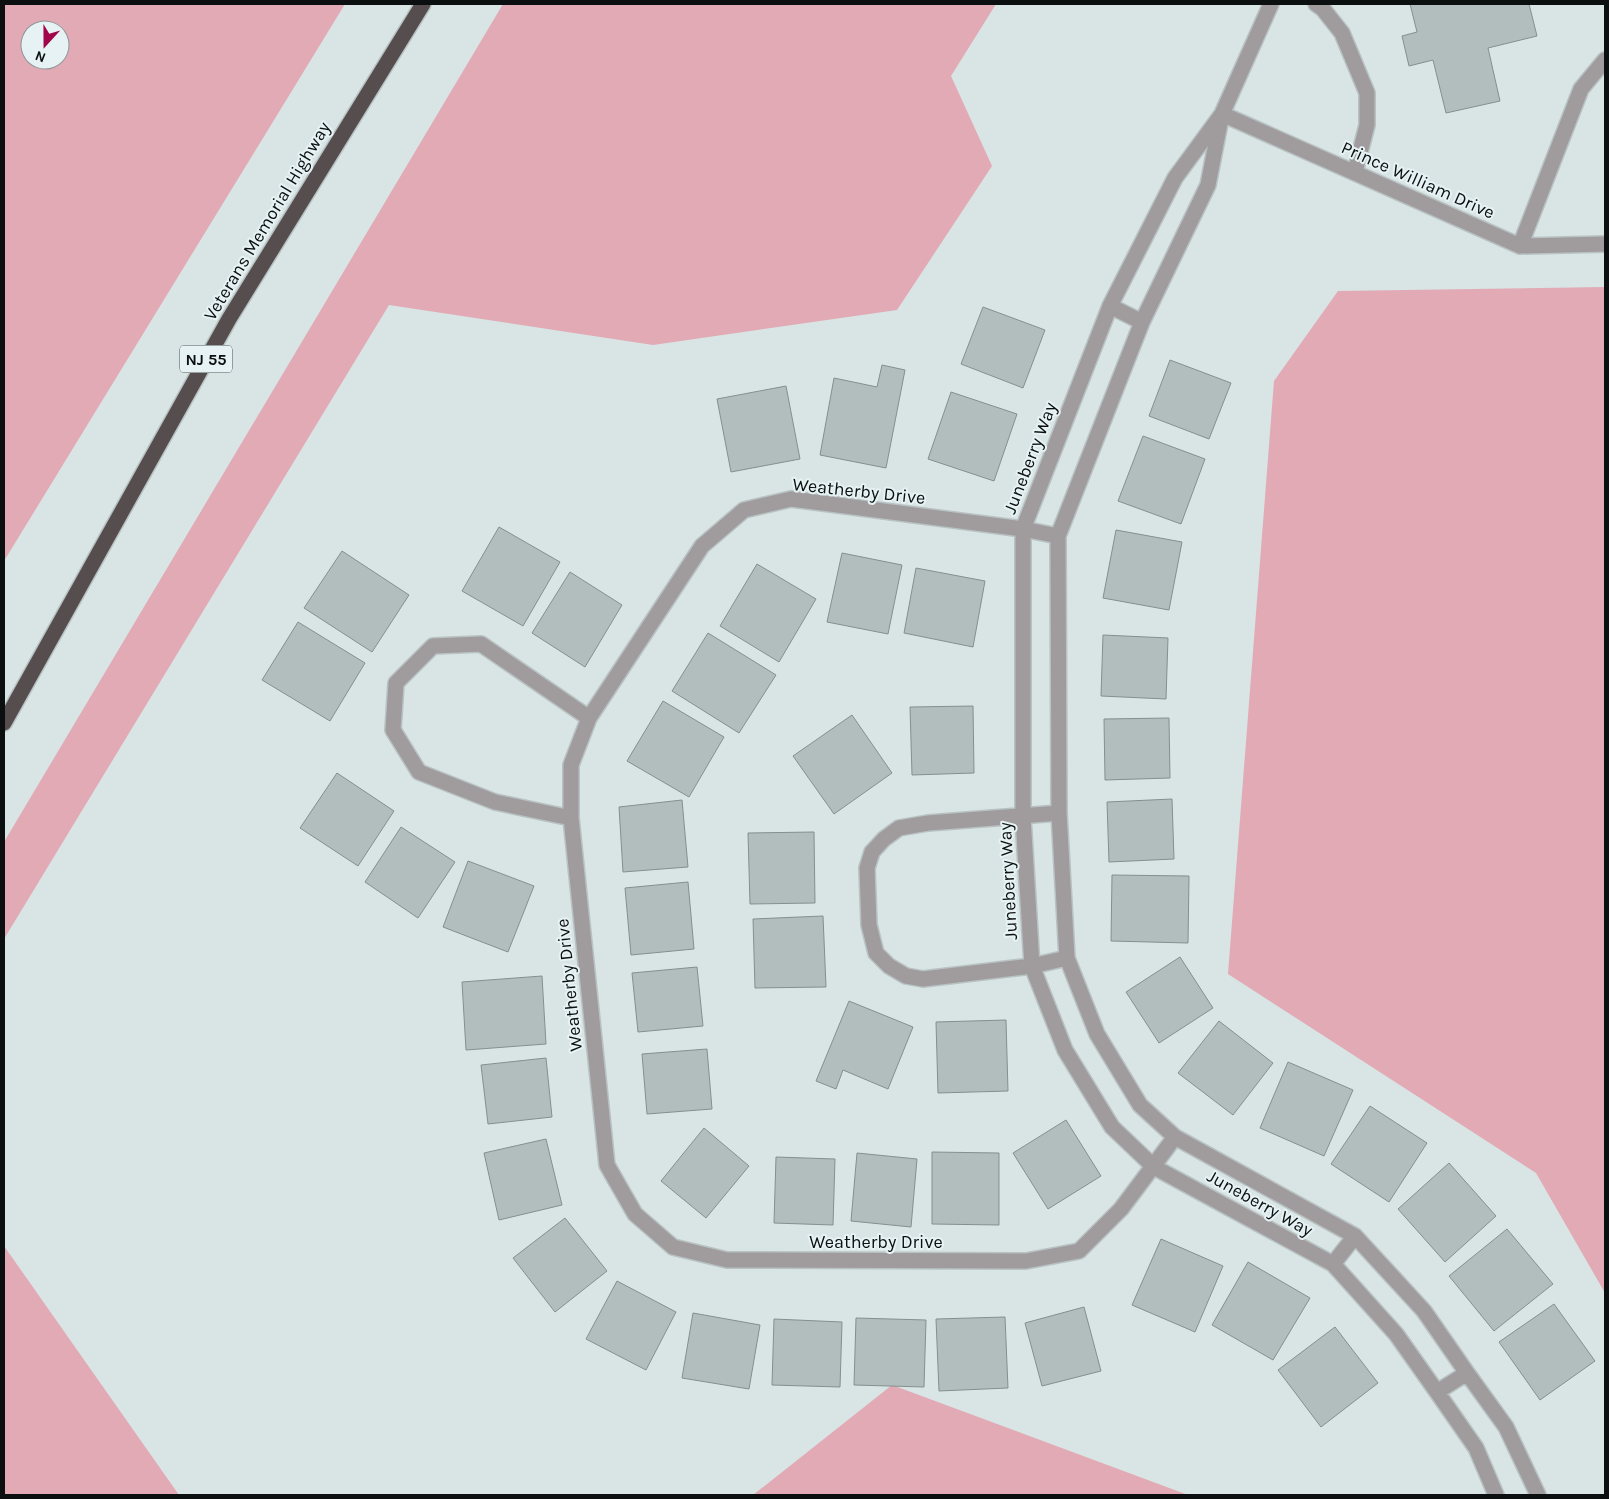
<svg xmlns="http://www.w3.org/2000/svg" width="1609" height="1499" font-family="Karla,sans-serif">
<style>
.green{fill:#e1aab5;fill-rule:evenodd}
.building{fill:#b2bdbe;stroke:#858f90}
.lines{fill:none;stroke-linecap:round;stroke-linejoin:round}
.minor-casing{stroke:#b8c2c3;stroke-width:18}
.highway-casing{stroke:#b8c2c3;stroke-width:18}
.minor{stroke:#a09b9c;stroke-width:15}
.highway{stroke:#564d4f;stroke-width:15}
.labels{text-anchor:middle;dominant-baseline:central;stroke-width:4;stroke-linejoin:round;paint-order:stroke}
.shield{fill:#e6f2f3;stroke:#4d5353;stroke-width:1}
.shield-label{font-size:16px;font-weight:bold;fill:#0b0f0f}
.street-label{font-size:18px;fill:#0b0f0f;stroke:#e6f2f3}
</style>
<rect width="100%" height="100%" fill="#d9e4e5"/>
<!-- green -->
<path class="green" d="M4 4H345L4 561ZM30 30H60V60H30Z
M503 4H996L951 76 992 166 897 310 653 345 389 305 4 939V842Z
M1605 287V1293L1536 1173 1228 974 1274 381 1338 291Z
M4 1246 179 1495H4Z
M892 1385 1188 1495H753Z"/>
<!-- building -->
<path class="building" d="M1410 4H1529L1537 36 1488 48 1500 101 1446 113 1433 60 1409 66 1402 36 1417 32Z
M983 307 1045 330 1023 388 961 364Z
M1170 360 1231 383 1209 439 1149 416Z
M882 365 905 370 886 468 820 455 834 378 877 387Z
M786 386 800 459 731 472 717 399Z
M951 392 1017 414 994 481 928 459Z
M1143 436 1205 459 1181 524 1118 501Z
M499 527 560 562 523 626 462 591Z
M1116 530 1182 542 1169 610 1103 598Z
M342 551 409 595 372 652 304 608Z
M842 553 902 565 888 634 827 622Z
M757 564 816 599 779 662 720 626Z
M916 568 985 581 973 647 904 633Z
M570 572 622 605 585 667 532 633Z
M298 622 365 663 330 721 262 680Z
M708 633 776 675 739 733 672 691Z
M1103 635 1168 638 1166 699 1101 696Z
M663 701 724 737 689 797 627 761Z
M973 706 974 773 912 775 910 707Z
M852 715 892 773 834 814 793 756Z
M1169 718 1170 778 1105 780 1104 719Z
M337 773 394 811 358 866 300 828Z
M1172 799 1174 859 1109 862 1107 802Z
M682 800 688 867 623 872 619 807Z
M401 827 455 862 418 918 365 882Z
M814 832 815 903 750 904 748 833Z
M468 861 534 886 508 952 443 927Z
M1112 875 1189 876 1188 943 1111 941Z
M688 882 694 949 631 955 625 888Z
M823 916 826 987 755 988 753 919Z
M1180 957 1213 1008 1159 1043 1126 992Z
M697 967 703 1026 638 1032 632 973Z
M542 976 546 1044 466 1050 462 982Z
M849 1001 913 1027 888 1089 843 1070 836 1089 816 1081Z
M1006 1020 1008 1091 938 1093 936 1022Z
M1219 1021 1273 1063 1233 1115 1178 1073Z
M707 1049 712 1109 647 1114 642 1054Z
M546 1058 552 1117 488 1124 481 1065Z
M1288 1062 1353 1090 1324 1156 1260 1128Z
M1370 1106 1427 1143 1389 1202 1331 1164Z
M1066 1120 1101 1176 1048 1209 1013 1153Z
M704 1128 749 1166 706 1218 661 1181Z
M546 1139 562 1205 499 1220 484 1153Z
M932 1152 999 1153V1225L932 1224Z
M857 1153 917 1159 911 1227 851 1221Z
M776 1157 835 1159 833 1225 774 1223Z
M1449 1163 1496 1216 1445 1262 1398 1209Z
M565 1218 607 1271 555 1312 513 1258Z
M1507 1229 1553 1284 1494 1331 1449 1276Z
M1161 1239 1223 1266 1195 1332 1132 1305Z
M1248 1262 1310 1298 1273 1360 1212 1325Z
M617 1281 676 1312 646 1370 586 1339Z
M1554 1304 1595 1361 1540 1400 1499 1342Z
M1084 1307 1101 1371 1042 1386 1025 1323Z
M693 1313 760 1325 749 1389 682 1378Z
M1005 1317 1008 1388 939 1391 936 1319Z
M856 1318 926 1320 924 1387 854 1385Z
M774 1319 842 1322 840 1387 772 1385Z
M1335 1327 1378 1383 1321 1427 1278 1370Z"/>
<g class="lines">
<defs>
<path id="minor" d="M1271 4 1222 114 1175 178 1110 306 1023 529V817L1032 966 1065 1050 1112 1127 1154 1167 1333 1264 1396 1334 1437 1392 1476 1448 1496 1495
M1316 4 1323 9 1342 33 1367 93V125L1355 172
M1222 114 1520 246 1605 244
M1221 118 1208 185 1142 322 1058 536 1059 813 1067 958 1097 1034 1140 1105 1175 1137 1355 1236 1424 1311 1467 1373 1506 1427 1538 1495
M1520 246 1581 89 1605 60
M1110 306 1142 322
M1058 536 1023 529 791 499 744 510 702 546 589 718 571 765V818L607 1165 635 1214 673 1247 727 1260 1026 1261 1079 1251 1121 1209 1175 1137
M1059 813 928 823 899 828 884 839 872 852 867 868 869 925 876 953 889 966 906 976 923 979 1032 966 1067 958
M571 818 495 802 419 772 393 730 396 683 433 646 481 644 589 718
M1333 1264 1355 1236
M1437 1392 1467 1373"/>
<path id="highway" d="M4 723 229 319 423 4"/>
</defs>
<!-- minor casing -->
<use href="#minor" class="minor-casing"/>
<!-- highway casing -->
<use href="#highway" class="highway-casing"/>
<!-- minor -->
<use href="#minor" class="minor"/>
<!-- highway -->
<use href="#highway" class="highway"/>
</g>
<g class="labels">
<!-- shield labels -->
<rect class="shield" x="180" y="345.5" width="52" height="27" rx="4"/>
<g class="shield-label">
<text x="206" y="359">NJ 55</text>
</g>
<!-- street labels -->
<g class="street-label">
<text transform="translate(1418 180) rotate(24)">Prince William Drive</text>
<text transform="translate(267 221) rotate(-59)">Veterans Memorial Highway</text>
<text transform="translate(1030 458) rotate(-69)">Juneberry Way</text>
<text transform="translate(859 491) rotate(6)">Weatherby Drive</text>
<text transform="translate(1008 881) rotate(-93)">Juneberry Way</text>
<text transform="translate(569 985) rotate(-96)">Weatherby Drive</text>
<text transform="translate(1260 1203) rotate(29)">Juneberry Way</text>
<text x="876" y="1242">Weatherby Drive</text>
</g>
</g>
<!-- border -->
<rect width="1609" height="1499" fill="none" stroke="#0b0f0f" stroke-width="10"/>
<!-- north arrow -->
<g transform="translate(45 45) rotate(201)"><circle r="24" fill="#e6f2f3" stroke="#8e9798"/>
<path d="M0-4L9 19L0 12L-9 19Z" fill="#a00649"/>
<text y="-8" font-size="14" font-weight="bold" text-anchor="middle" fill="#0b0f0f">N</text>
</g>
</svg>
